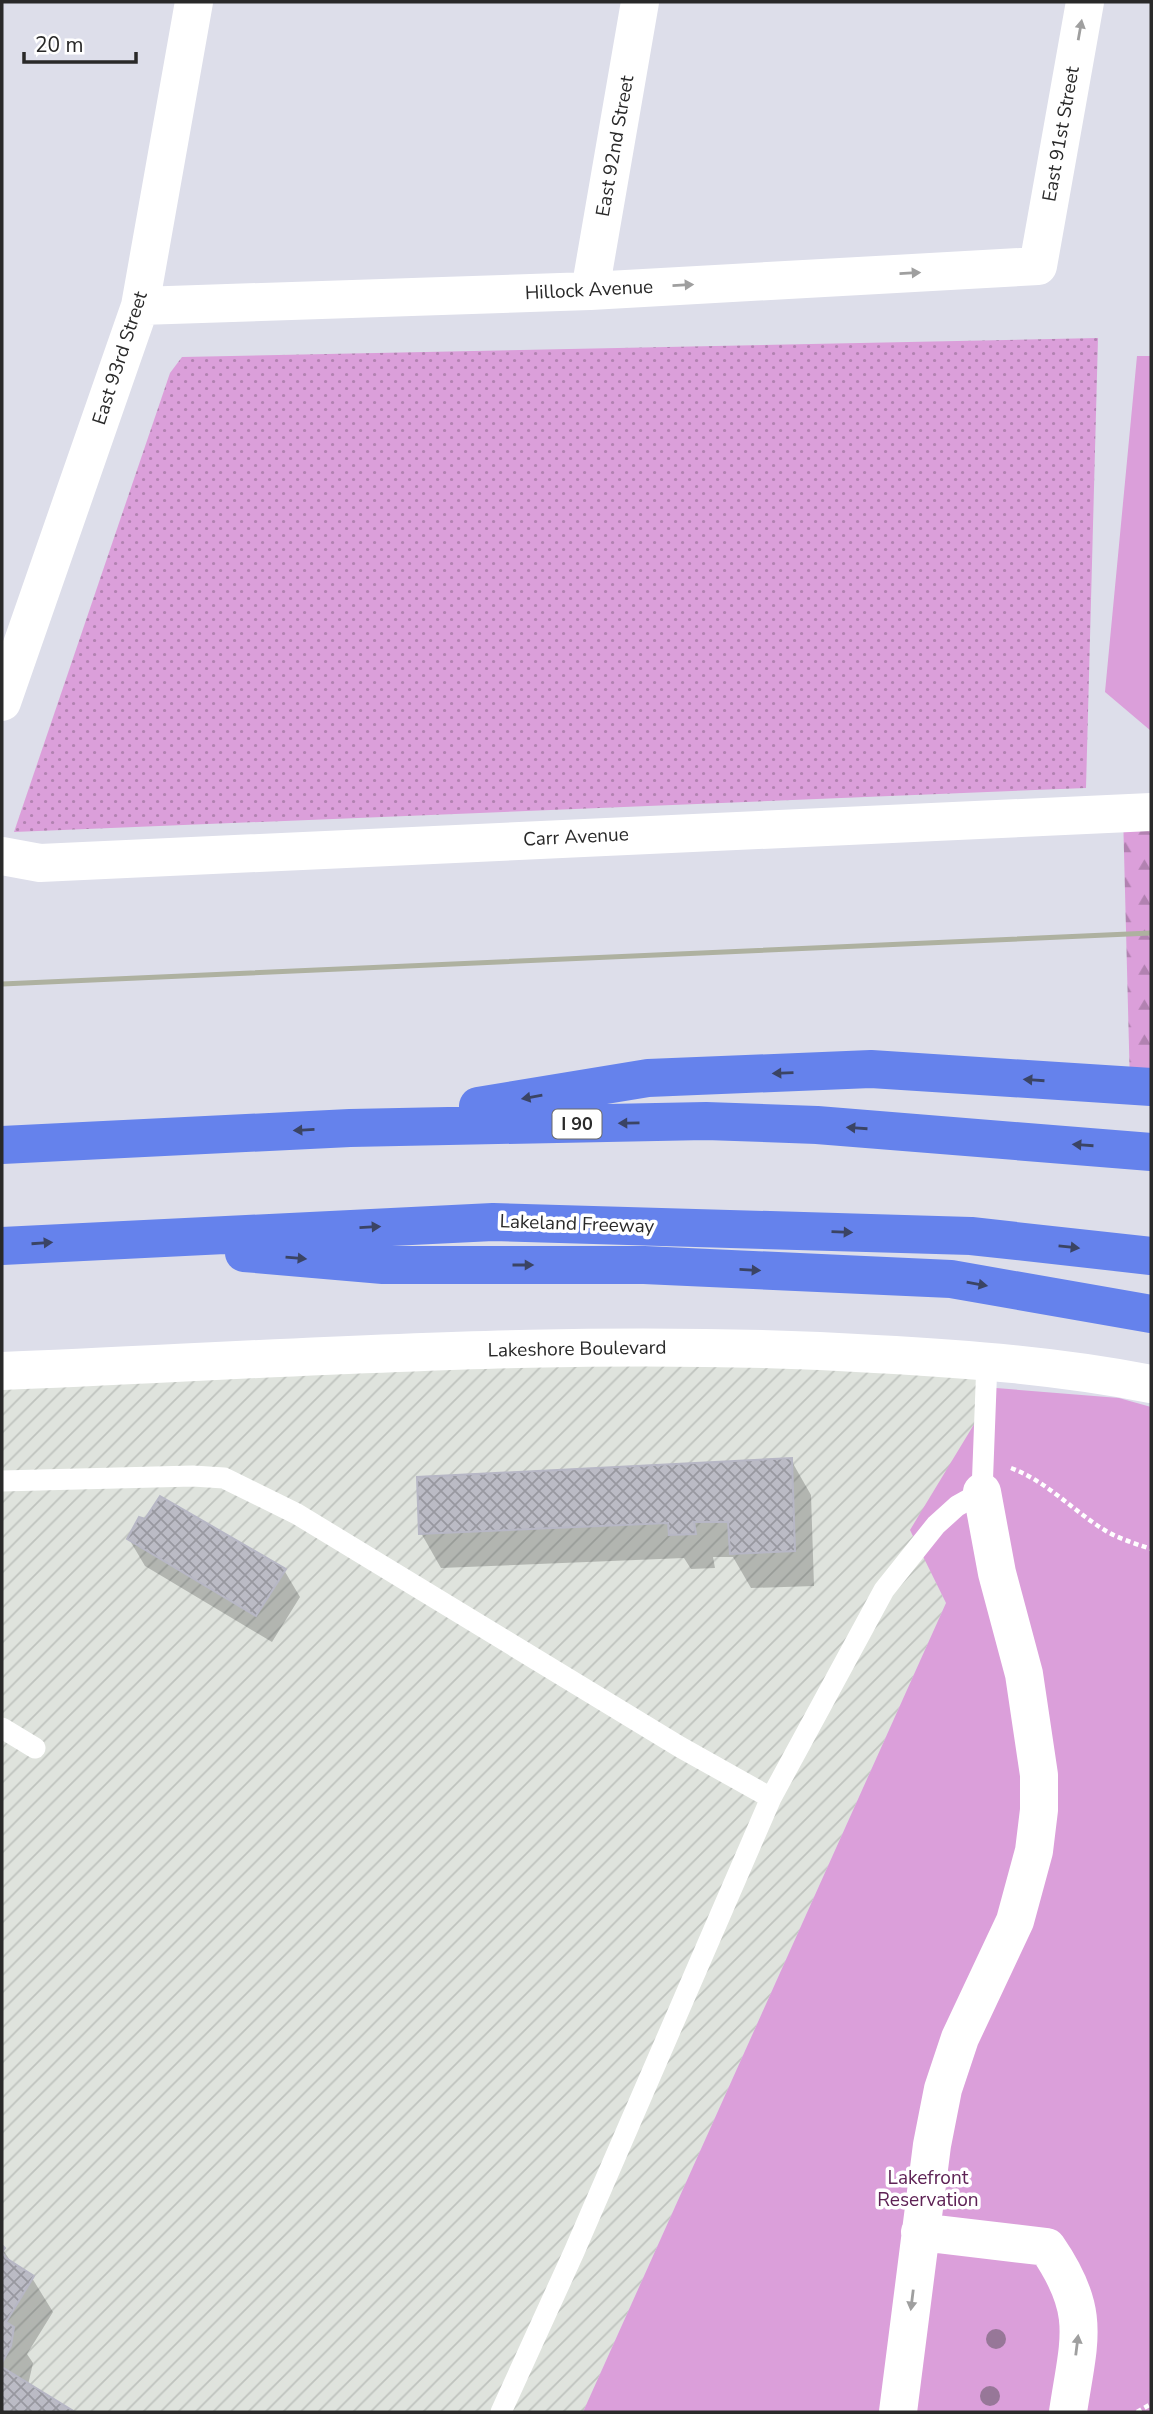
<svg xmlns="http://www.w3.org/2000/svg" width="1153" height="2414" font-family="'Nunito Sans',sans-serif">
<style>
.industrial{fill:url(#industrial-furrows)}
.grass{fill:url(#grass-dots)}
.forest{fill:url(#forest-firs)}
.park{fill:#db9fda}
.shadow{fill:#0003}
.building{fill:url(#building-cross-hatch);stroke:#b7b7c5;stroke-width:2}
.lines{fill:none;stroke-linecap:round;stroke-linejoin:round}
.path{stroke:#fff;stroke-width:4.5;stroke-dasharray:5 3.5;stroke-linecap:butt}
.lane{stroke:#fff;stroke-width:21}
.street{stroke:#fff;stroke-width:38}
.secondary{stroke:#fff;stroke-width:38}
.highway{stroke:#6582ec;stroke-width:38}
.rail{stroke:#aeb1a0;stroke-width:5}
.tree{fill:#977798}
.oneway{fill:#9f9f9f}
.oneway2{fill:#3b4464}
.labels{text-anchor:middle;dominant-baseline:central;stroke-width:7;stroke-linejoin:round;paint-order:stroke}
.shield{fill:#fff;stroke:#696969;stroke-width:2}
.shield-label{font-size:18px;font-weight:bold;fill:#292929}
.street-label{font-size:19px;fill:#292929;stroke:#fff}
.park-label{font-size:19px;fill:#5e2255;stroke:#fff}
</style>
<defs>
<pattern id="industrial-furrows" width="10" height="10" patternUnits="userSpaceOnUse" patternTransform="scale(1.75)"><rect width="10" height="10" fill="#dfe3dd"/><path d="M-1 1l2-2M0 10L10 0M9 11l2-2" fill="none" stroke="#bfc3be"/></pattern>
<pattern id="grass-dots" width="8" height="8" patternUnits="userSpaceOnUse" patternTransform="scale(1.75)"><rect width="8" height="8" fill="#db9fda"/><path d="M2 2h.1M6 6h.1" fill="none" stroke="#b282b1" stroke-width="1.8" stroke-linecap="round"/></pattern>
<pattern id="forest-firs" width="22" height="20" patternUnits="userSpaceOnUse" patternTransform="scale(1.75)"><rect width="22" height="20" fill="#db9fda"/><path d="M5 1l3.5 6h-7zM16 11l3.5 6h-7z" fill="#b282b1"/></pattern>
<pattern id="building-cross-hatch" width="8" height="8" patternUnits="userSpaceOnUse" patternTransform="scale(1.75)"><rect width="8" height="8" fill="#bbbbc5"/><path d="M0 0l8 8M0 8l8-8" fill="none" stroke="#9898a0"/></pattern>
</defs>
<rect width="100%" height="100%" fill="#dddeea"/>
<!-- industrial -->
<path class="industrial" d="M987 1361 982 1492 927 1564 946 1603 583 2412H2V1371Z"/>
<!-- grass -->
<path class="grass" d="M1098 338 1086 788 14 832 170 373 182 357Z"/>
<!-- forest -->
<path class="forest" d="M1151 812V1087L1130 1086 1123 813Z"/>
<!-- park -->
<path class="park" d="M1137 356H1151V731L1105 692Z
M996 1388 1119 1398 1151 1407V2412H583L946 1603 910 1530Z"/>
<!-- shadow -->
<path class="shadow" d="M791 1460 811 1495 814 1586 751 1588 733 1557H713L715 1568 691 1569 684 1558 441 1568 421 1533Z
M129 1539 284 1570 300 1597 272 1642 145 1566Z
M2 2248 13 2265 32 2278 53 2312 27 2354 33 2363 28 2385 72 2412H2Z"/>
<!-- building -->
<path class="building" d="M792 1458 795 1551 730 1554 728 1522H694L696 1534 669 1535 668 1523 419 1534 417 1477Z
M160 1496 286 1569 256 1616 127 1539 139 1517 145 1519Z
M2 2245 5 2248 2 2252 6 2258 34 2276 6 2322 14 2327 11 2346 2 2363Z
M2 2367 75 2412H2Z"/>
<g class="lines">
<!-- path -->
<path class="path" d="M1011 1468C1048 1482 1073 1511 1106 1531 1120 1539 1136 1544 1151 1549
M1137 2412 1151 2404"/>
<!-- lane -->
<path class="lane" d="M2 1481 193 1476 224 1478 297 1514 680 1747 771 1798
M2 1728 35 1748
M501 2412 574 2252 771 1798 884 1590 936 1525 957 1506 982 1492 987 1361"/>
<!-- street -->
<path class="street" d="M590 291 640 2
M140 306 590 291 1038 266 1085 2
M2 702 140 306 194 2
M2 856 40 863 1151 812
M920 2232 1047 2247C1092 2312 1079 2339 1068 2412
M898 2412 932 2145 943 2089 960 2038 1015 1921 1034 1851 1039 1810V1775L1024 1674 997 1573 982 1492"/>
<!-- secondary -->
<path class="secondary" d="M2 1371C292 1359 585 1336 875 1354 968 1359 1060 1366 1151 1384"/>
<!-- highway -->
<path class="highway" d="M478 1106 648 1078 871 1069 1151 1087
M2 1145 350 1128 706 1121 817 1125 1151 1152
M2 1246 493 1222 971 1236 1151 1256
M244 1253 383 1265H644L951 1279 1151 1314"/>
<!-- rail -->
<path class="rail" d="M2 984 1151 933"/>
</g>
<!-- trees -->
<g class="tree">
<circle cx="996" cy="2339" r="10"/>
<circle cx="990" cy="2396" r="10"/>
</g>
<!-- one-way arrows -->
<defs><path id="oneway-solid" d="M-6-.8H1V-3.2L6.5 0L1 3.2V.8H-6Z" transform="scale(1.75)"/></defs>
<g class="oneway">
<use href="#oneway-solid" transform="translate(1080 30) rotate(-80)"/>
<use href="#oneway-solid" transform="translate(910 273) rotate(-3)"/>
<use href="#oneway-solid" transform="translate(683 285) rotate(-3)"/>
<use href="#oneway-solid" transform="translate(912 2300) rotate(97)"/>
<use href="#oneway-solid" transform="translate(1077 2345) rotate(-83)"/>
</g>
<g class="oneway2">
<use href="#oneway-solid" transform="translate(783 1073) rotate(178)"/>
<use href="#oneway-solid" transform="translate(1034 1080) rotate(-176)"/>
<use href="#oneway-solid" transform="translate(532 1097) rotate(170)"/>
<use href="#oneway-solid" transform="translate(629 1123) rotate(179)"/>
<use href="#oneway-solid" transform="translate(857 1128) rotate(-176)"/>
<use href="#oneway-solid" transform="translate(304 1130) rotate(177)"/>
<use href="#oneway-solid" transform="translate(1083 1145) rotate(-176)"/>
<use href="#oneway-solid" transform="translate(370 1227) rotate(-3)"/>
<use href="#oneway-solid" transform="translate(842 1232) rotate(2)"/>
<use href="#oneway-solid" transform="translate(42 1243) rotate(-4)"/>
<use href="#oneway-solid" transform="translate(1069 1247) rotate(6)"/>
<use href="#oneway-solid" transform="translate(296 1258) rotate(5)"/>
<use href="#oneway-solid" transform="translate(523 1265)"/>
<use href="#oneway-solid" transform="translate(750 1270) rotate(3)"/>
<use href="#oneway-solid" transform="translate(977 1284) rotate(10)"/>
</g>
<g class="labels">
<!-- shield labels -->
<rect class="shield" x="552.5" y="1109.5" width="49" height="29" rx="5"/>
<g class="shield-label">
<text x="577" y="1124">I 90</text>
</g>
<!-- street labels -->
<g class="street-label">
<text transform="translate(1061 134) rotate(-80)">East 91st Street</text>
<text transform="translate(615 146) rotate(-80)">East 92nd Street</text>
<text transform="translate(589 290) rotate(-3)">Hillock Avenue</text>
<text transform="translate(120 358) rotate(-72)">East 93rd Street</text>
<text transform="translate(576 837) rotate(-3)">Carr Avenue</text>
<text transform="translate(577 1224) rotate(2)">Lakeland Freeway</text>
<text transform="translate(577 1349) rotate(-1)">Lakeshore Boulevard</text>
</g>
<!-- park labels -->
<g class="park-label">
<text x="928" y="2178">Lakefront<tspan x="928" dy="22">Reservation</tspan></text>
</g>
</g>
<!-- border -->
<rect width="1153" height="2414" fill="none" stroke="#292929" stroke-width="7"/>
<!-- scale -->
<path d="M24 52v10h112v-10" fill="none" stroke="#292929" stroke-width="3.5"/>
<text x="35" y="52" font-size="21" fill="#292929" stroke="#ffffff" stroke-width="5" paint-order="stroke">20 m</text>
</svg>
